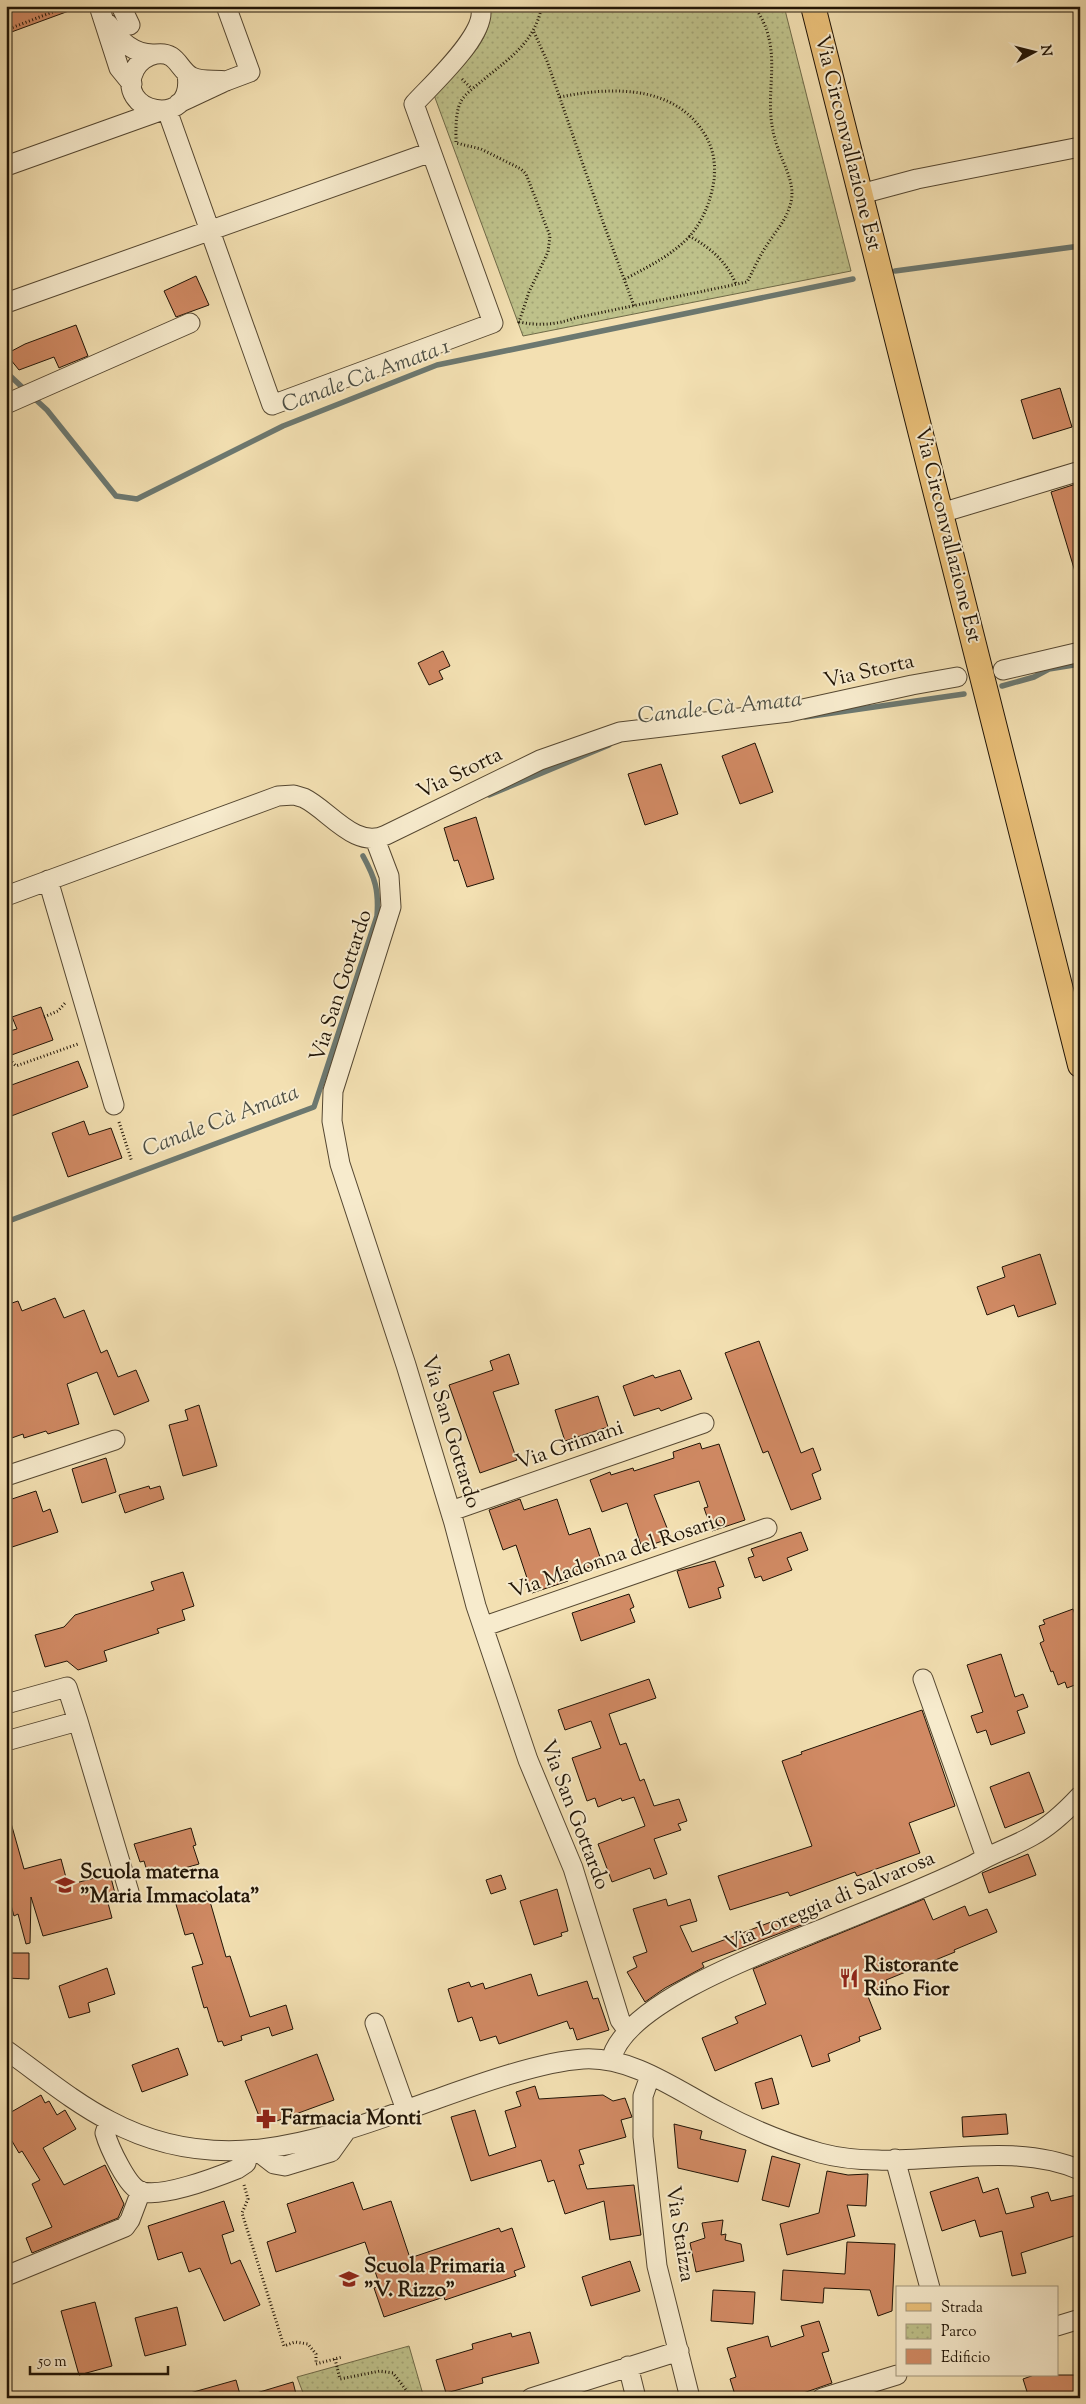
<svg xmlns="http://www.w3.org/2000/svg" width="1086" height="2404" font-family="'Sorts Mill Goudy',serif">
<style>
.park{fill:url(#park-dots);stroke:#6f6a48}
.lines{fill:none;stroke-linecap:round;stroke-linejoin:round}
.stream{stroke:#6c7870;stroke-width:5.5}
.building{fill:#d18a64;stroke:#201406}
.minor-casing{stroke:#554731;stroke-width:21}
.major-casing{stroke:#201406;stroke-width:26}
.path{stroke:#201406;stroke-width:3;stroke-dasharray:1 2.5;stroke-linecap:butt}
.minor{stroke:#f7ebcd;stroke-width:19}
.major{stroke:#eac079;stroke-width:24}
.labels{text-anchor:middle;dominant-baseline:central;stroke-width:4;stroke-linejoin:round;paint-order:stroke}
.street-label{font-size:21px;fill:#201406;stroke:#f7ebcd}
.poi-label{font-size:21px;font-weight:bold;fill:#201406;stroke:#f7ebcd;text-anchor:start}
.water-label{font-size:22px;font-style:italic;fill:#4c4e44;stroke:#f7ebcd}
</style>
<defs>
<pattern id="park-dots" width="8" height="8" patternUnits="userSpaceOnUse" patternTransform="scale(1.25)"><rect width="8" height="8" fill="#bec18a"/><path d="M2 2h.1M6 6h.1" fill="none" stroke="#a3a576" stroke-width="1.8" stroke-linecap="round"/></pattern>
</defs>
<rect width="100%" height="100%" fill="#f3e0b2"/>
<filter id="stains"><feTurbulence type="fractalNoise" baseFrequency=".004" numOctaves="4"/><feColorMatrix values="0 0 0 0 .2 0 0 0 0 .09 0 0 0 0 .02 0 0 0 .5 -.17"/></filter>
<radialGradient id="worn" r=".72"><stop offset=".6" stop-color="#630" stop-opacity="0"/><stop offset="1" stop-color="#630" stop-opacity=".3"/></radialGradient>
<!-- park -->
<path class="park" d="M490 6H784L851 271 523 336 434 95C457 70 494 43 490 6Z
M409 2346 424 2398H305L297 2377Z"/>
<g class="lines">
<!-- stream -->
<path class="stream" d="M895 271 1080 246
M6 372 23 388
M35 399 47 410 116 496 137 499 283 426 437 365 853 279
M1002 686 1034 677 1049 669 1080 664
M805 717 964 694
M489 795 609 745
M6 1222 314 1107 377 916C379 890 375 878 363 856"/>
</g>
<!-- building -->
<path class="building" d="M6 6H77V8L6 34Z
M196 276 209 305 176 317 164 291Z
M76 325 88 356 61 367 59 368 54 357 19 370 6 354 25 344Z
M1060 388 1072 427 1033 439 1021 400Z
M1079 483 1080 575H1076L1051 492Z
M443 651 450 666 439 671 443 679 429 685 418 663Z
M755 743 773 792 740 804 722 756Z
M661 764 678 814 645 825 628 774Z
M476 817 494 879 467 887 458 860 454 861 444 828Z
M41 1007 53 1040 6 1057V1032L17 1029 12 1017Z
M78 1061 88 1087 6 1118V1087Z
M84 1121 89 1135 111 1128 122 1158 68 1177 52 1133Z
M1040 1254 1056 1304 1018 1317 1014 1305 987 1315 977 1287 1005 1277 1002 1267Z
M55 1298 64 1318 84 1310 101 1353 107 1350 118 1377 136 1370 149 1401 114 1415 97 1372 67 1384 79 1424 48 1434 46 1431 24 1438 23 1434 6 1440V1305L18 1301 22 1311Z
M759 1341 801 1453 813 1448 821 1470 812 1474 821 1499 791 1510 768 1451 763 1453 725 1353Z
M509 1354 519 1384 493 1392 517 1460 480 1473 449 1385 493 1370 490 1361Z
M680 1370 692 1399 661 1411 659 1408 634 1416 623 1386 653 1375 655 1378Z
M598 1396 608 1427 565 1441 555 1410Z
M199 1405 217 1466 183 1476 169 1425 188 1420 185 1410Z
M700 1443 702 1449 719 1444 745 1520 712 1531 704 1508 708 1507 699 1481 654 1495 671 1538 642 1548 627 1503 602 1512 590 1480 610 1472 611 1475 633 1468 634 1471 674 1458 673 1452Z
M106 1458 116 1492 82 1503 72 1469Z
M149 1486 150 1489 160 1486 164 1499 125 1513 119 1495Z
M36 1491 43 1512 50 1509 58 1532 6 1549V1501Z
M520 1499 524 1510 557 1499 569 1535 590 1528 602 1563 566 1575 568 1581 532 1593 516 1545 503 1550 489 1510Z
M801 1532 808 1550 787 1558 792 1570 763 1581 761 1576 755 1578 748 1558 754 1556 751 1549Z
M715 1561 724 1586 718 1588 721 1598 689 1608 677 1571Z
M183 1572 194 1606 182 1610 185 1620 157 1629 159 1633 104 1651 107 1661 78 1670 67 1661 45 1667 35 1635 64 1627 75 1615 154 1590 151 1582Z
M629 1594 634 1607 630 1609 635 1622 581 1641 572 1613Z
M1073 1609 1080 1628V1683L1067 1688 1065 1682 1058 1685 1053 1671 1051 1672 1040 1643 1044 1641 1039 1626 1045 1624 1043 1620Z
M1001 1654 1015 1697 1023 1694 1028 1707 1017 1711 1025 1733 991 1745 986 1730 977 1733 971 1716 983 1712 967 1665Z
M649 1679 656 1698 609 1714 620 1745 626 1743 640 1781 644 1779 654 1806 679 1799 687 1821 678 1824 681 1830 654 1839 667 1874 654 1879 650 1868 612 1882 598 1844 645 1826 634 1797 622 1801 621 1798 598 1807 595 1798 587 1801 572 1758 601 1748 591 1721 565 1730 558 1710Z
M922 1710 955 1806 909 1823 920 1853 857 1876 855 1872 790 1896 788 1892 730 1910 718 1876 812 1846 782 1761 802 1754 801 1752Z
M1029 1772 1044 1812 1005 1828 990 1787Z
M6 1823H11L24 1869 61 1859 68 1885 110 1874 117 1901 108 1903 112 1918 43 1936 31 1897 30 1943 26 1944 18 1914 14 1916 6 1887Z
M191 1828 196 1845 193 1846 199 1864 149 1878 144 1861 140 1862 134 1844Z
M1028 1854 1036 1875 989 1893 982 1873Z
M501 1875 506 1889 491 1894 486 1880Z
M557 1889 568 1931 561 1933 562 1936 534 1945 520 1901Z
M207 1891 226 1957 230 1956 250 2017 286 2005 293 2029 272 2036 269 2027 241 2036 242 2040 224 2046 222 2041 218 2042 207 2007 204 2008 192 1967 203 1964 193 1933 185 1935 175 1901Z
M666 1899 668 1906 690 1899 697 1921 680 1926 692 1952 800 1911 804 1924 702 1963 704 1967 665 1988 645 2002 627 1972 637 1967 633 1957 647 1952 633 1909Z
M924 1899 933 1920 965 1906 969 1916 987 1909 997 1932 954 1950 955 1952 886 1980 887 1985 867 1994 881 2029 859 2037 860 2041 828 2054 830 2061 812 2067 801 2035 715 2071 702 2038 738 2023 735 2017 766 2004 753 1969Z
M7 1953H29V1979L6 1978Z
M107 1968 115 1994 88 2003 90 2012 69 2018 59 1986Z
M531 1974 538 1996 587 1981 593 1999 598 1998 609 2030 577 2040 573 2028 570 2029 567 2021 499 2044 496 2036 480 2041 472 2017 458 2022 448 1989 469 1982 471 1987 483 1983 485 1989Z
M178 2048 188 2075 142 2092 132 2065Z
M317 2054 334 2100 263 2126 245 2081Z
M772 2078 779 2104 762 2109 755 2083Z
M535 2086 539 2099 603 2095 613 2101 625 2098 632 2117 621 2120 626 2137 579 2150 584 2164 579 2165 587 2189 634 2185 641 2235 610 2240 604 2201 565 2214 554 2180 548 2182 541 2160 471 2181 451 2117 475 2110 489 2156 516 2147 505 2111 521 2106 516 2092Z
M41 2095 45 2103 49 2101 57 2115 65 2110 76 2129 43 2148 64 2185 105 2165 124 2204 118 2218 32 2253 26 2238 52 2227 32 2184 40 2180 22 2151 19 2153 6 2131V2115Z
M1006 2114 1008 2134 963 2137 962 2117Z
M674 2124 702 2131 700 2139 746 2150 738 2182 678 2168Z
M772 2156 800 2164 789 2207 762 2200Z
M827 2171 848 2175 868 2174 866 2206 847 2205 855 2236 787 2255 780 2224 819 2213Z
M978 2177 983 2193 998 2188 1006 2214 1034 2207 1031 2197 1048 2192 1051 2201 1076 2195 1080 2208V2234L1021 2253 1026 2273 1012 2276 1002 2231 980 2237 975 2220 942 2231 930 2192Z
M353 2182 363 2210 391 2201 410 2258 499 2228 501 2232 512 2228 525 2267 514 2271 516 2276 445 2300 444 2297 384 2317 374 2288 380 2286 365 2242 276 2272 267 2242 296 2232 287 2204Z
M224 2201 234 2231 222 2235 231 2264 240 2260 260 2305 224 2321 200 2268 189 2272 182 2252 158 2260 148 2226Z
M723 2220 721 2235 726 2234 725 2240 741 2244 744 2261 696 2272 690 2243 705 2238 702 2223Z
M847 2242 895 2244 892 2311 878 2316 870 2290 824 2288 823 2303 781 2300 783 2270 845 2274Z
M630 2261 640 2291 591 2306 582 2277Z
M713 2290 755 2292 753 2324 711 2321Z
M95 2302 112 2366 79 2375 61 2311Z
M177 2307 186 2345 145 2356 135 2318Z
M819 2321 829 2351 822 2353 832 2383 789 2398H736L730 2379 736 2377 727 2348 768 2336 771 2347 804 2336 801 2326Z
M530 2332 539 2363 482 2378 483 2383 446 2393 436 2360 473 2349 472 2344 511 2333 512 2337Z
M1034 2375H1080V2393L1065 2398H1029L1023 2379Z
M236 2380 241 2398H190V2393Z
M293 2382 297 2398H254L253 2394Z"/>
<g class="lines">
<defs>
<path id="minor" d="M99 6 119 68 132 84
M121 6 130 25
M108 24C119 41 135 55 155 54
M187 74C196 131 112 113 135 69 139 62 147 56 156 54 178 51 178 70 192 77 203 82 215 79 226 81
M179 103 226 81 250 72 226 6
M167 110 272 405 493 323 414 104C431 85 490 32 480 6
M6 166 160 111
M861 194 917 179 1080 147
M6 303 431 152
M6 404 190 323
M941 513 1080 471
M1003 670 1080 652
M375 839 389 876 391 907 333 1091 332 1121 340 1164 406 1365 454 1523 476 1606 528 1760 573 1868 620 2020 628 2031
M48 880 114 1105
M6 896 278 796 294 795 304 798C329 810 355 850 386 835L540 760 620 732 789 712 912 685 957 677
M6 1476 115 1440
M451 1511 704 1423
M485 1626 767 1528
M923 1679 986 1857
M6 1704 67 1687 78 1721 6 1741
M78 1721 129 1892
M375 2023 406 2110
M6 2050C40 2074 73 2102 110 2121 222 2181 325 2138 434 2100 476 2085 539 2062 583 2059 632 2056 678 2091 719 2112 751 2129 785 2143 820 2153 901 2175 1003 2136 1080 2170
M611 2061C622 2002 775 1948 827 1927 876 1907 926 1888 973 1865 992 1853 1013 1847 1032 1836 1050 1826 1066 1811 1080 1796
M650 2076 643 2096V2137L657 2266 690 2398
M109 2121 105 2133C109 2147 127 2186 140 2191 160 2199 217 2177 237 2169L246 2163 249 2151
M256 2150 274 2164 285 2166 331 2152 346 2131
M895 2159 930 2288
M6 2276 125 2227 130 2220 141 2191
M1057 2326 1080 2319
M628 2366 636 2398
M531 2398 679 2351
M822 2398 897 2375"/>
<path id="major" d="M813 6 1080 1065"/>
</defs>
<!-- minor casing -->
<use href="#minor" class="minor-casing"/>
<!-- major casing -->
<use href="#major" class="major-casing"/>
<!-- path -->
<path class="path" d="M542 6C534 43 511 57 483 80 476 86 466 93 461 101 455 113 456 130 456 143L481 149 521 169 526 174 550 236 548 252 529 292 519 322C539 326 555 325 575 318L747 282C753 271 758 259 765 248 774 233 787 220 791 202 796 181 780 159 775 139 761 91 787 52 754 6
M6 30 68 6
M534 32 547 61 603 222 634 306
M462 79 472 89
M560 97C610 87 673 84 704 133 713 147 716 163 714 180 711 200 703 222 688 238 670 256 648 267 625 279
M689 236C711 248 726 261 736 284
M44 1017 58 1011 66 1002
M7 1057 16 1066 78 1044
M119 1122 132 1162
M244 2185 248 2199 242 2213 284 2346 295 2342 308 2344 316 2354V2364L342 2357
M335 2359 340 2379 380 2371 393 2373 406 2390 409 2398"/>
<!-- minor -->
<use href="#minor" class="minor"/>
<!-- major -->
<use href="#major" class="major"/>
</g>
<!-- icons -->
<defs>
<symbol id="school-bare" viewBox="-9 -9 18 18"><path d="M0-5L7-2L0 1L-7-2ZM-4 1L0 2.5L4 1V4Q0 6-4 4Z" fill="#8f2418" stroke="#f7ebcd" stroke-width="2.5" paint-order="stroke"/></symbol>
<symbol id="restaurant-bare" viewBox="-9 -9 18 18"><path d="M-5-6h1v4h1v-4h1v4h1v-4h1v5L-1.5 .5V6h-2V.5L-5-1ZM5-6V6H3V1.5H1.5Q1.5-4 5-6Z" fill="#8f2418" stroke="#f7ebcd" stroke-width="2.5" paint-order="stroke"/></symbol>
<symbol id="pharmacy-bare" viewBox="-9 -9 18 18"><path d="M-2-6h4v4h4v4h-4v4h-4v-4h-4v-4h4Z" fill="#8f2418" stroke="#f7ebcd" stroke-width="2.5" paint-order="stroke"/></symbol>
</defs>
<g fill-rule="evenodd">
<use href="#school-bare" x="51" y="1871" width="28" height="28"/>
<use href="#restaurant-bare" x="835" y="1964" width="28" height="28"/>
<use href="#pharmacy-bare" x="252" y="2105" width="28" height="28"/>
<use href="#school-bare" x="335" y="2265" width="28" height="28"/>
</g>
<g class="labels">
<!-- street labels -->
<g class="street-label">
<text transform="translate(847 143) rotate(76)">Via Circonvallazione Est</text>
<text transform="translate(947 535) rotate(76)">Via Circonvallazione Est</text>
<text transform="translate(869 672) rotate(-13)">Via Storta</text>
<text transform="translate(460 774) rotate(-26)">Via Storta</text>
<text transform="translate(342 986) rotate(-72)">Via San Gottardo</text>
<text transform="translate(450 1432) rotate(73)">Via San Gottardo</text>
<text transform="translate(570 1446) rotate(-19)">Via Grimani</text>
<text transform="translate(618 1556) rotate(-19)">Via Madonna del Rosario</text>
<text transform="translate(574 1815) rotate(69)">Via San Gottardo</text>
<text transform="translate(830 1902) rotate(-23)">Via Loreggia di Salvarosa</text>
<text transform="translate(679 2234) rotate(81)">Via Staizza</text>
</g>
<!-- poi labels -->
<g class="poi-label">
<text x="80" y="1873">Scuola materna<tspan x="80" dy="24">"Maria Immacolata"</tspan></text>
<text x="864" y="1966">Ristorante<tspan x="864" dy="24">Rino Fior</tspan></text>
<text x="281" y="2119">Farmacia Monti</text>
<text x="364" y="2267">Scuola Primaria<tspan x="364" dy="24">"V. Rizzo"</tspan></text>
</g>
<!-- water labels -->
<g class="water-label">
<text transform="translate(366 377) rotate(-20)">Canale Cà Amata 1</text>
<text transform="translate(720 709) rotate(-6)">Canale Cà Amata</text>
<text transform="translate(221 1122) rotate(-21)">Canale Cà Amata</text>
</g>
</g>
<!-- margin -->
<rect width="1086" height="2404" fill="none" stroke="#f3e0b2" stroke-width="25"/>
<rect x="8" y="8" width="1071" height="2389" fill="none" stroke="#201406" stroke-width="2.5"/>
<rect x="12" y="12" width="1061" height="2379" fill="none" stroke="#201406"/>
<!-- legend -->
<rect x="896" y="2286" width="162" height="90" fill="#f7ebcd" stroke="#a1957d"/>
<rect x="906" y="2303" width="25" height="8" fill="#eac079" stroke="#a1957d"/>
<text x="941" y="2312" font-size="15" fill="#201406">Strada</text>
<rect x="906" y="2324" width="25" height="15" fill="url(#park-dots)" stroke="#a1957d"/>
<text x="941" y="2336" font-size="15" fill="#201406">Parco</text>
<rect x="906" y="2349" width="25" height="15" fill="#d18a64" stroke="#a1957d"/>
<text x="941" y="2362" font-size="15" fill="#201406">Edificio</text>
<!-- north arrow -->
<g transform="translate(1034 52) rotate(83)" stroke="#f7ebcd" stroke-width="4" paint-order="stroke">
<path d="M0-4L9 19L0 12L-9 19Z" fill="#201406"/>
<text y="-8" font-size="14" font-weight="bold" text-anchor="middle" fill="#201406">N</text>
</g>
<!-- scale -->
<path d="M30 2366v8h138v-8" fill="none" stroke="#201406" stroke-width="2.5"/>
<text x="38" y="2366" font-size="15" fill="#201406" stroke="#f7ebcd" stroke-width="4" paint-order="stroke">50 m</text>
<rect width="100%" height="100%" filter="url(#stains)"/>
<rect width="100%" height="100%" fill="url(#worn)"/>
</svg>
